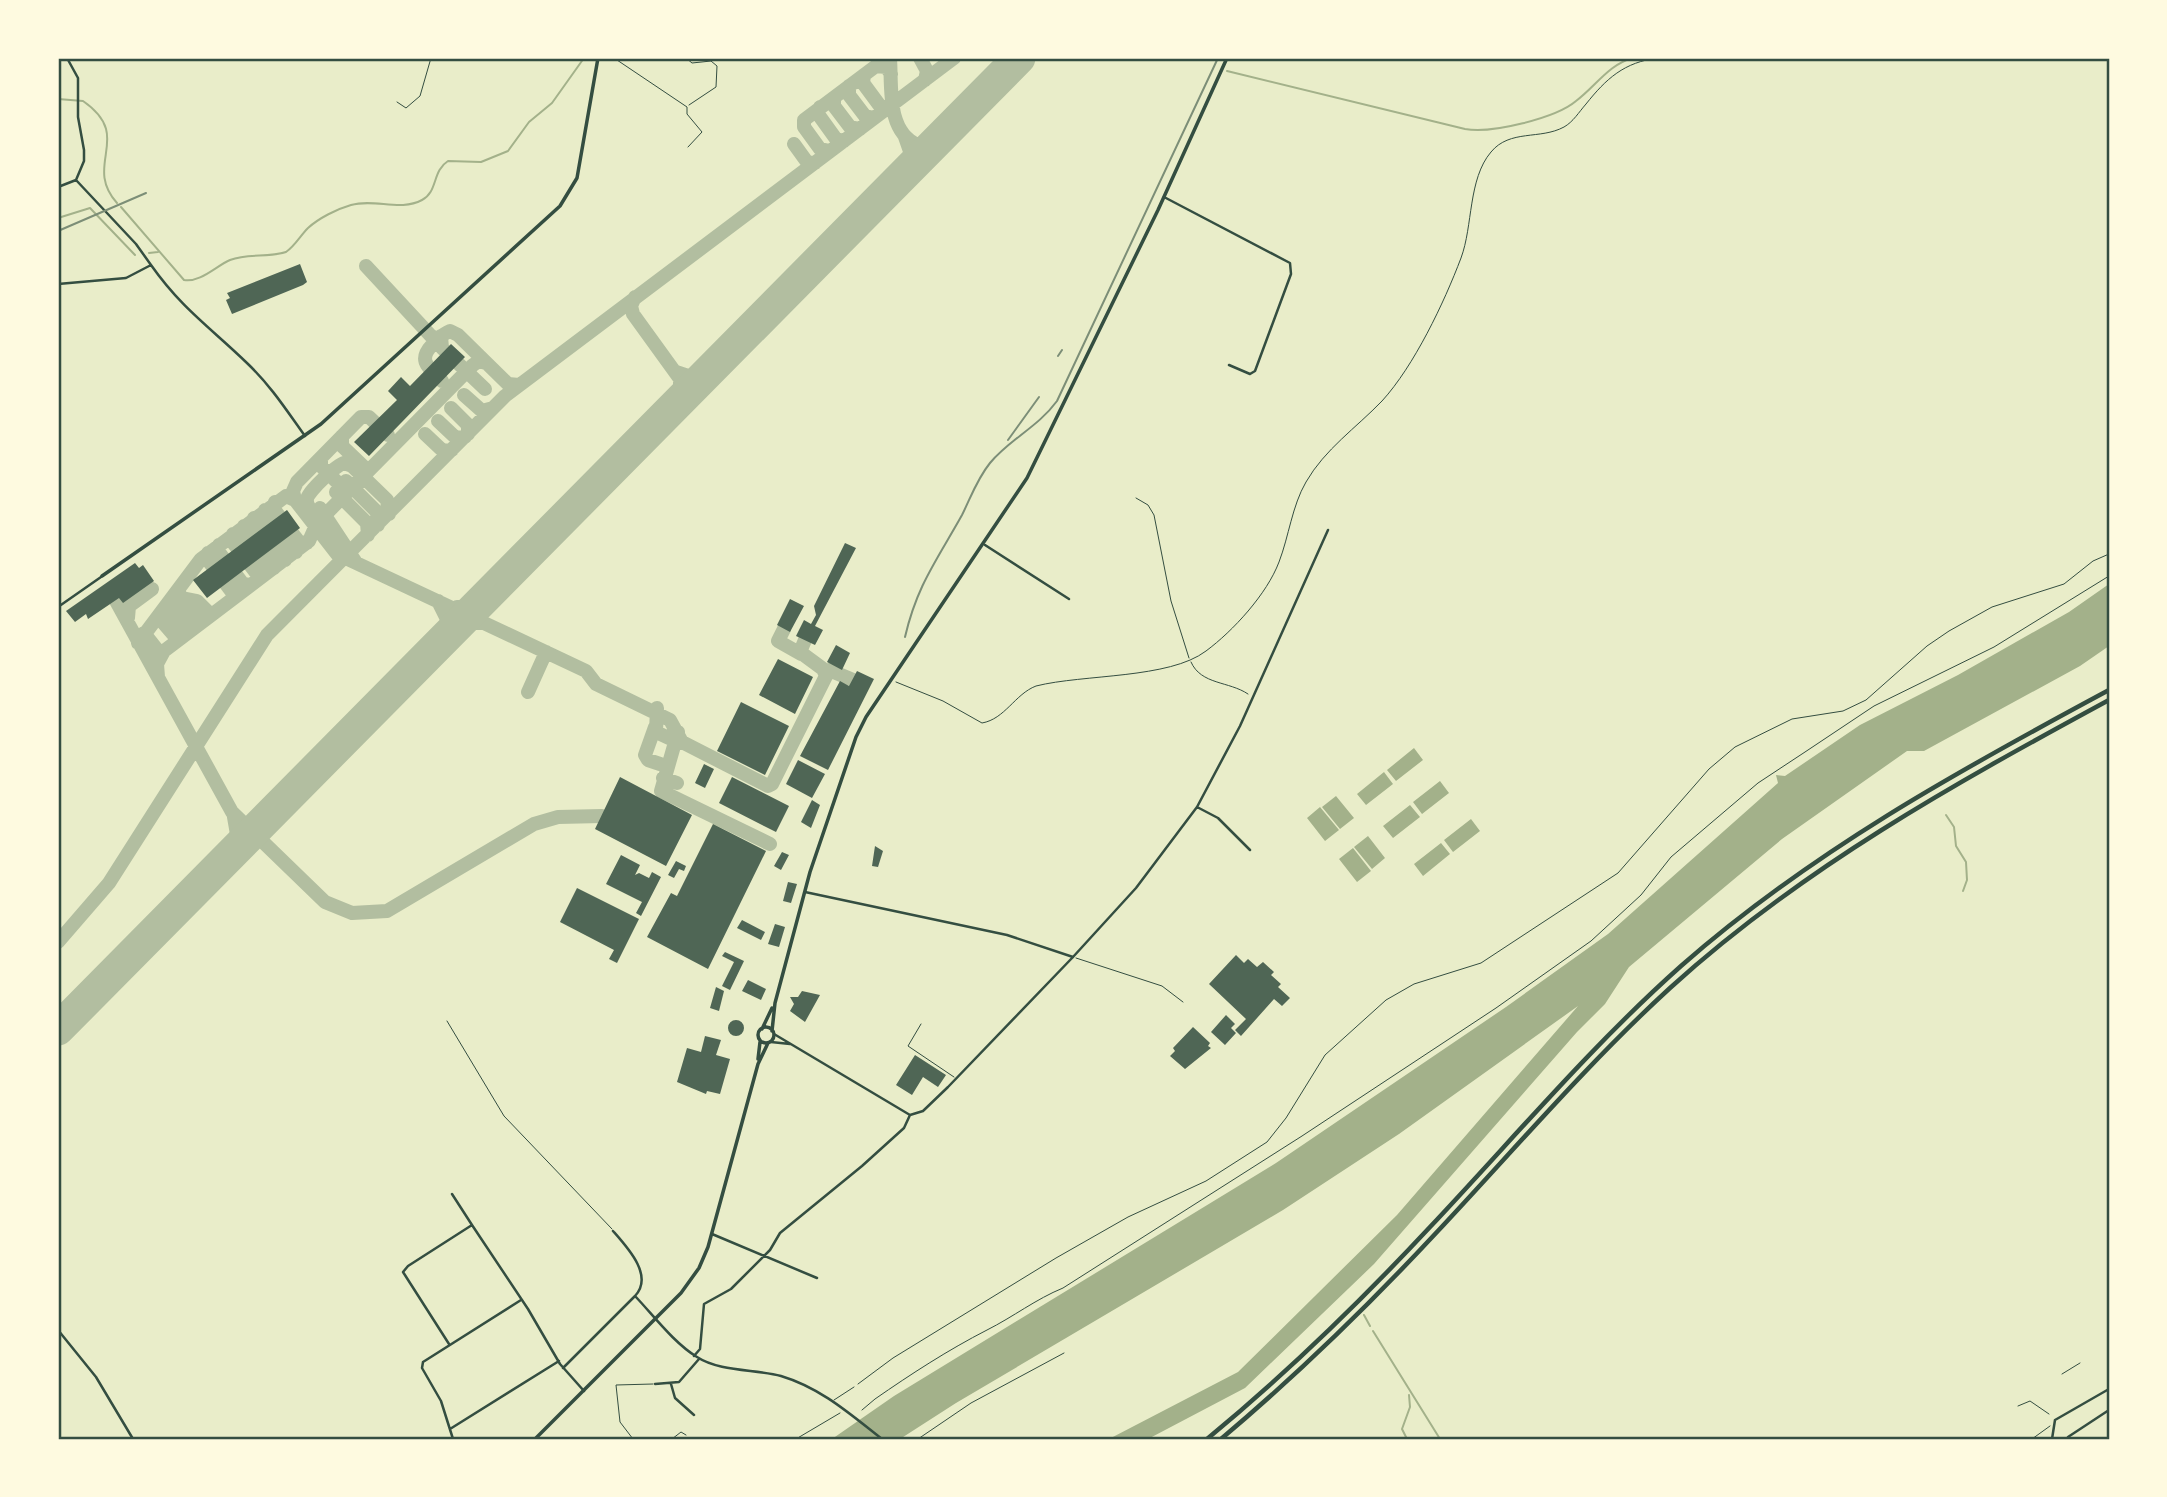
<svg xmlns="http://www.w3.org/2000/svg" width="2167" height="1497" font-family="Manrope,sans-serif">
<style>
.water{fill:#a3b18a}
.lines{fill:none;stroke-linecap:round;stroke-linejoin:round}
.stream{stroke:#a3b18a;stroke-width:2}
.taxiway{stroke:#b2bea0;stroke-width:14}
.runway{stroke:#b2bea0;stroke-width:33}
.building{fill:#4f6655}
.path{stroke:#344e41;stroke-width:1}
.service{stroke:#344e41;stroke-width:1}
.minor{stroke:#344e41;stroke-width:2.5}
.tertiary{stroke:#344e41;stroke-width:2.5}
.secondary{stroke:#344e41;stroke-width:3.5}
.primary{stroke:#344e41;stroke-width:3.5}
.motorway{stroke:#344e41;stroke-width:4.5}
.rail{stroke:#7c8e77;stroke-width:2}
.neatline{fill:none;stroke:#344e41;stroke-width:2.5}
</style>
<rect width="100%" height="100%" fill="#e9edc9"/>
<!-- water -->
<path class="water" d="M2109 584V646L2080 666 1924 751H1907L1782 839 1629 967 1605 1004 1577 1032 1374 1264 1245 1388 1148 1439H1109L1238 1372 1397 1215 1578 1006 1399 1134 1283 1210 956 1403 900 1439H832L894 1396 1276 1163 1506 1007 1608 934 1778 783 1776 775 1785 776 1860 725 1958 675 2069 612Z
M1414 748 1423 760 1396 781 1387 770Z
M1384 772 1393 784 1366 805 1357 794Z
M1440 781 1449 793 1422 814 1413 802Z
M1336 796 1354 818 1340 829 1322 807Z
M1410 805 1420 817 1393 838 1383 826Z
M1320 807 1339 830 1325 841 1307 818Z
M1471 819 1480 831 1453 852 1444 840Z
M1368 836 1385 858 1372 869 1354 847Z
M1441 843 1450 854 1423 876 1414 864Z
M1353 848 1371 871 1357 882 1339 859Z"/>
<g class="lines">
<!-- stream -->
<path class="stream" d="M1227 71 1465 129C1491 134 1556 118 1576 101 1595 87 1609 64 1633 58
M58 99 83 101C135 137 82 164 117 203
M121 207 184 280C200 283 216 266 230 260 249 253 267 258 286 252 295 246 300 236 308 228 319 218 337 209 351 205 375 198 400 212 422 200 438 192 432 171 448 161L481 162 508 151 529 122 552 103 584 58
M58 218 90 208 135 255
M149 253 158 252
M1946 815 1954 827 1956 846 1966 862 1967 880 1963 891
M1364 1315 1370 1326
M1373 1331 1440 1439
M1407 1439 1402 1429 1410 1407 1409 1395"/>
<!-- taxiway -->
<path class="taxiway" d="M890 58C892 86 886 132 918 145L936 142
M920 58 927 71 925 80
M1007 70 1014 58
M864 75 863 83 880 106 886 108 891 104
M849 86V95L865 116 874 118
M834 98V106L850 127 860 129
M820 107 818 114 836 139 844 141
M905 137 912 157 906 173
M794 144 807 162 815 163
M830 151 820 149 804 127V120L876 66 886 67 891 74
M366 266 431 336 439 339
M635 297 631 306 633 314 680 379V396L670 411
M441 336 442 348 485 389
M676 372 694 378 707 373
M442 381C429 368 417 361 432 345 438 340 442 334 450 331L458 335 508 384 519 385
M464 395 482 411 493 408
M451 408 468 425V434
M438 421 456 438 465 437
M425 434 443 451 452 450
M342 436V446L364 467
M321 458V466L343 488 357 485
M346 481 377 512 378 525
M336 492 367 523 368 535
M295 500 293 491 297 482 361 417H369L388 435
M275 502 273 508 299 542 307 543
M320 508 355 561
M265 510 263 516C271 527 282 549 296 552
M314 515C311 510 306 505 307 499 308 491 337 465 344 463L352 466 387 500 389 514
M254 518 252 524 279 559 285 560
M244 526 242 532 269 567 274 568
M233 534 231 540 257 574 264 575
M219 545 218 551 243 584 250 585
M208 553 207 559 232 592 240 593
M177 591 200 621H203
M182 598 197 601 211 615
M171 600 195 627
M116 601 232 812 325 902 352 913 387 911 534 824 558 817 602 816
M438 601 448 621 445 638
M457 607H473L484 600
M165 609 183 633H187
M128 618 129 606 152 589
M159 618 178 640
M455 629 465 623H480
M784 629 778 641 801 654
M144 633 159 652 164 651
M138 643 201 559 286 496 295 500 337 554 586 671 596 684 670 720 682 742 768 786 772 784 826 676 823 669 800 652 805 640
M829 670 853 680
M158 677 157 664 164 651 309 541 317 523 473 365 479 361 486 363
M528 692 546 652
M657 708 656 732 671 739
M655 727 645 755 648 760 660 764
M678 732 661 791 770 844
M663 778 677 783
M241 824 251 827 266 820
M231 855 238 840 234 817
M58 942 109 883 267 635 505 396 954 58"/>
<!-- runway -->
<path class="runway" d="M58 1029 1019 58"/>
</g>
<!-- building -->
<path class="building" d="M300 264 307 282 303 285 232 314 226 300 230 298 227 293Z
M451 344 465 357 369 456 354 442 397 400 388 391 401 377 410 386Z
M287 510 300 528 207 598 193 580Z
M845 543 856 548 815 626 823 630 815 645 796 636 804 620 811 624 816 615 814 606Z
M135 563 139 568 143 565 154 581 123 603 119 598 88 619 86 614 75 622 66 611Z
M790 599 804 606 790 632 777 625Z
M836 645 850 653 842 670 827 662Z
M778 659 813 677 795 714 759 695Z
M857 671 874 679 828 770 800 756 840 681 849 686Z
M741 702 789 726 765 775 717 751Z
M798 760 825 774 812 798 786 784Z
M704 764 714 769 705 788 695 783Z
M620 777 692 815 666 866 595 829Z
M732 777 789 806 776 832 719 803Z
M812 800 820 805 811 828 801 822Z
M713 824 766 851 708 969 647 937 671 893 677 896Z
M875 846 883 851 878 867 872 866Z
M782 852 789 855 781 870 774 866Z
M621 855 640 865 635 875 639 873 649 878 652 872 661 877 641 916 636 913 642 902 606 884Z
M676 861 686 866 684 871 679 869 674 878 668 875Z
M788 882 797 884 791 903 783 901Z
M577 888 639 919 617 963 609 959 614 950 560 922Z
M742 920 765 932 761 940 737 928Z
M775 924 785 927 779 947 768 944Z
M725 952 744 961 730 990 722 986 734 962 722 956Z
M1236 955 1244 963 1248 959 1257 967 1263 962 1274 972 1271 975 1281 984 1278 987 1290 998 1282 1006 1274 999 1241 1036 1235 1030 1246 1019 1209 984Z
M748 980 766 989 761 1000 742 991Z
M716 987 724 991 719 1011 710 1008Z
M802 991 820 995 805 1022 790 1011 794 1004 790 997H798Z
M1226 1015 1235 1024 1231 1028 1236 1033 1225 1045 1211 1032Z
M728 1028a8 8 0 1 1 16 0a8 8 0 1 1-16 0Z
M1193 1027 1210 1043 1208 1046 1211 1048 1185 1069 1170 1056 1175 1051 1173 1048Z
M705 1036 721 1040 716 1055 730 1059 720 1094 707 1091 706 1094 677 1082 687 1048 701 1052Z
M915 1055 946 1075 938 1087 923 1077 912 1095 896 1085Z"/>
<g class="lines">
<!-- path -->
<path class="path" d="M1136 498 1148 505 1154 515 1171 601 1189 658
M1191 662C1201 685 1229 681 1248 694
M896 682 943 701 982 723C1005 719 1015 694 1036 686 1084 674 1169 679 1206 651 1233 631 1267 594 1279 562 1289 536 1292 506 1306 482 1325 449 1356 428 1382 401 1414 366 1444 303 1461 258 1473 226 1468 179 1491 152 1510 129 1540 140 1564 127 1573 122 1579 112 1586 104 1606 79 1624 62 1658 58
M858 1384 893 1358 1056 1258 1128 1217 1206 1181 1267 1142 1286 1118 1325 1055 1386 1000 1414 984 1481 963 1618 873 1709 769 1735 747 1792 719 1843 711 1866 700 1927 646 1949 631 1992 607 2064 584 2093 561 2109 554
M862 1410 875 1399C911 1374 948 1350 987 1330 1013 1317 1036 1299 1063 1288L1302 1136 1496 1008 1591 941 1641 895 1671 857 1758 783 1805 752 1874 706 1994 647 2109 576
M796 1439 840 1413
M2032 1439 2050 1426"/>
<!-- service -->
<path class="service" d="M614 58 687 107V114L702 132 688 147
M686 58 692 63 711 61 717 66 716 87 689 105
M397 102 406 108 420 96 431 58
M1076 958 1162 986 1183 1002
M447 1021 504 1116 612 1229
M921 1024 908 1046 954 1077
M2062 1374 2080 1363
M834 1400 854 1387
M2018 1406 2030 1401 2049 1414
M633 1439 620 1422 616 1385 653 1384
M672 1439 681 1432 686 1435
M918 1439 971 1403 1064 1353"/>
<!-- minor -->
<path class="minor" d="M67 58 78 78V117L84 150V161L76 180 136 244 151 265
M2108 58H2109
M58 187 76 180
M1164 197 1290 263 1291 274 1255 371 1250 374 1229 365
M58 284 126 278 151 265C182 309 211 328 248 364 271 386 287 411 305 436
M985 545 1069 599
M1197 807 1218 818 1250 850
M805 892 1007 935 1073 957
M774 1034 910 1115
M771 1042 790 1044
M910 1115 923 1111 948 1087 1073 957 1136 888 1197 807 1240 726 1328 530
M452 1194 472 1225
M613 1231C628 1248 654 1276 635 1296 654 1316 674 1343 697 1357 720 1372 756 1369 781 1376 821 1388 850 1414 882 1439
M712 1234 817 1278
M449 1344 403 1272 408 1266 472 1225 528 1309 560 1364 584 1391
M694 1356 700 1349 704 1304 731 1289 770 1250 780 1233 862 1166 904 1128 910 1115
M563 1368 635 1296
M655 1384 679 1382 699 1359
M671 1384 675 1398 694 1415
M450 1429 559 1361
M2068 1437 2109 1410
M453 1439 441 1401 422 1368 423 1362 521 1300
M2052 1439 2055 1420 2109 1389"/>
<!-- tertiary -->
<path class="tertiary" d="M58 607 101 577
M58 1330 96 1377 133 1439"/>
<!-- secondary -->
<path class="secondary" d="M102 576 321 424 560 206 577 178 598 58"/>
<!-- primary -->
<path class="primary" d="M758 1035a8 8 0 1 1 16 0a8 8 0 1 1-16 0Z
M762 1029 772 1008
M772 1031 775 1003 810 872 856 737 866 717 1027 478 1158 210 1227 58
M758 1059 760 1042
M535 1439 681 1293 699 1268 708 1247 758 1064 768 1043"/>
<!-- motorway -->
<path class="motorway" d="M1207 1439C1286 1374 1360 1302 1430 1227 1513 1139 1591 1046 1681 966 1811 852 1958 771 2109 690
M1221 1439C1297 1375 1368 1306 1436 1233 1513 1151 1587 1064 1670 988 1802 868 1954 784 2109 700"/>
<!-- rail -->
<path class="rail" d="M58 231 146 193
M1058 356 1062 350
M1008 440 1039 397
M905 637C917 585 937 560 962 515 971 497 977 479 990 463 1010 439 1038 427 1057 401L1218 58"/>
</g>
<!-- border -->
<rect width="2167" height="1497" fill="none" stroke="#fefae0" stroke-width="119"/>
<rect x="60" y="60" width="2048" height="1378" class="neatline"/>
</svg>
